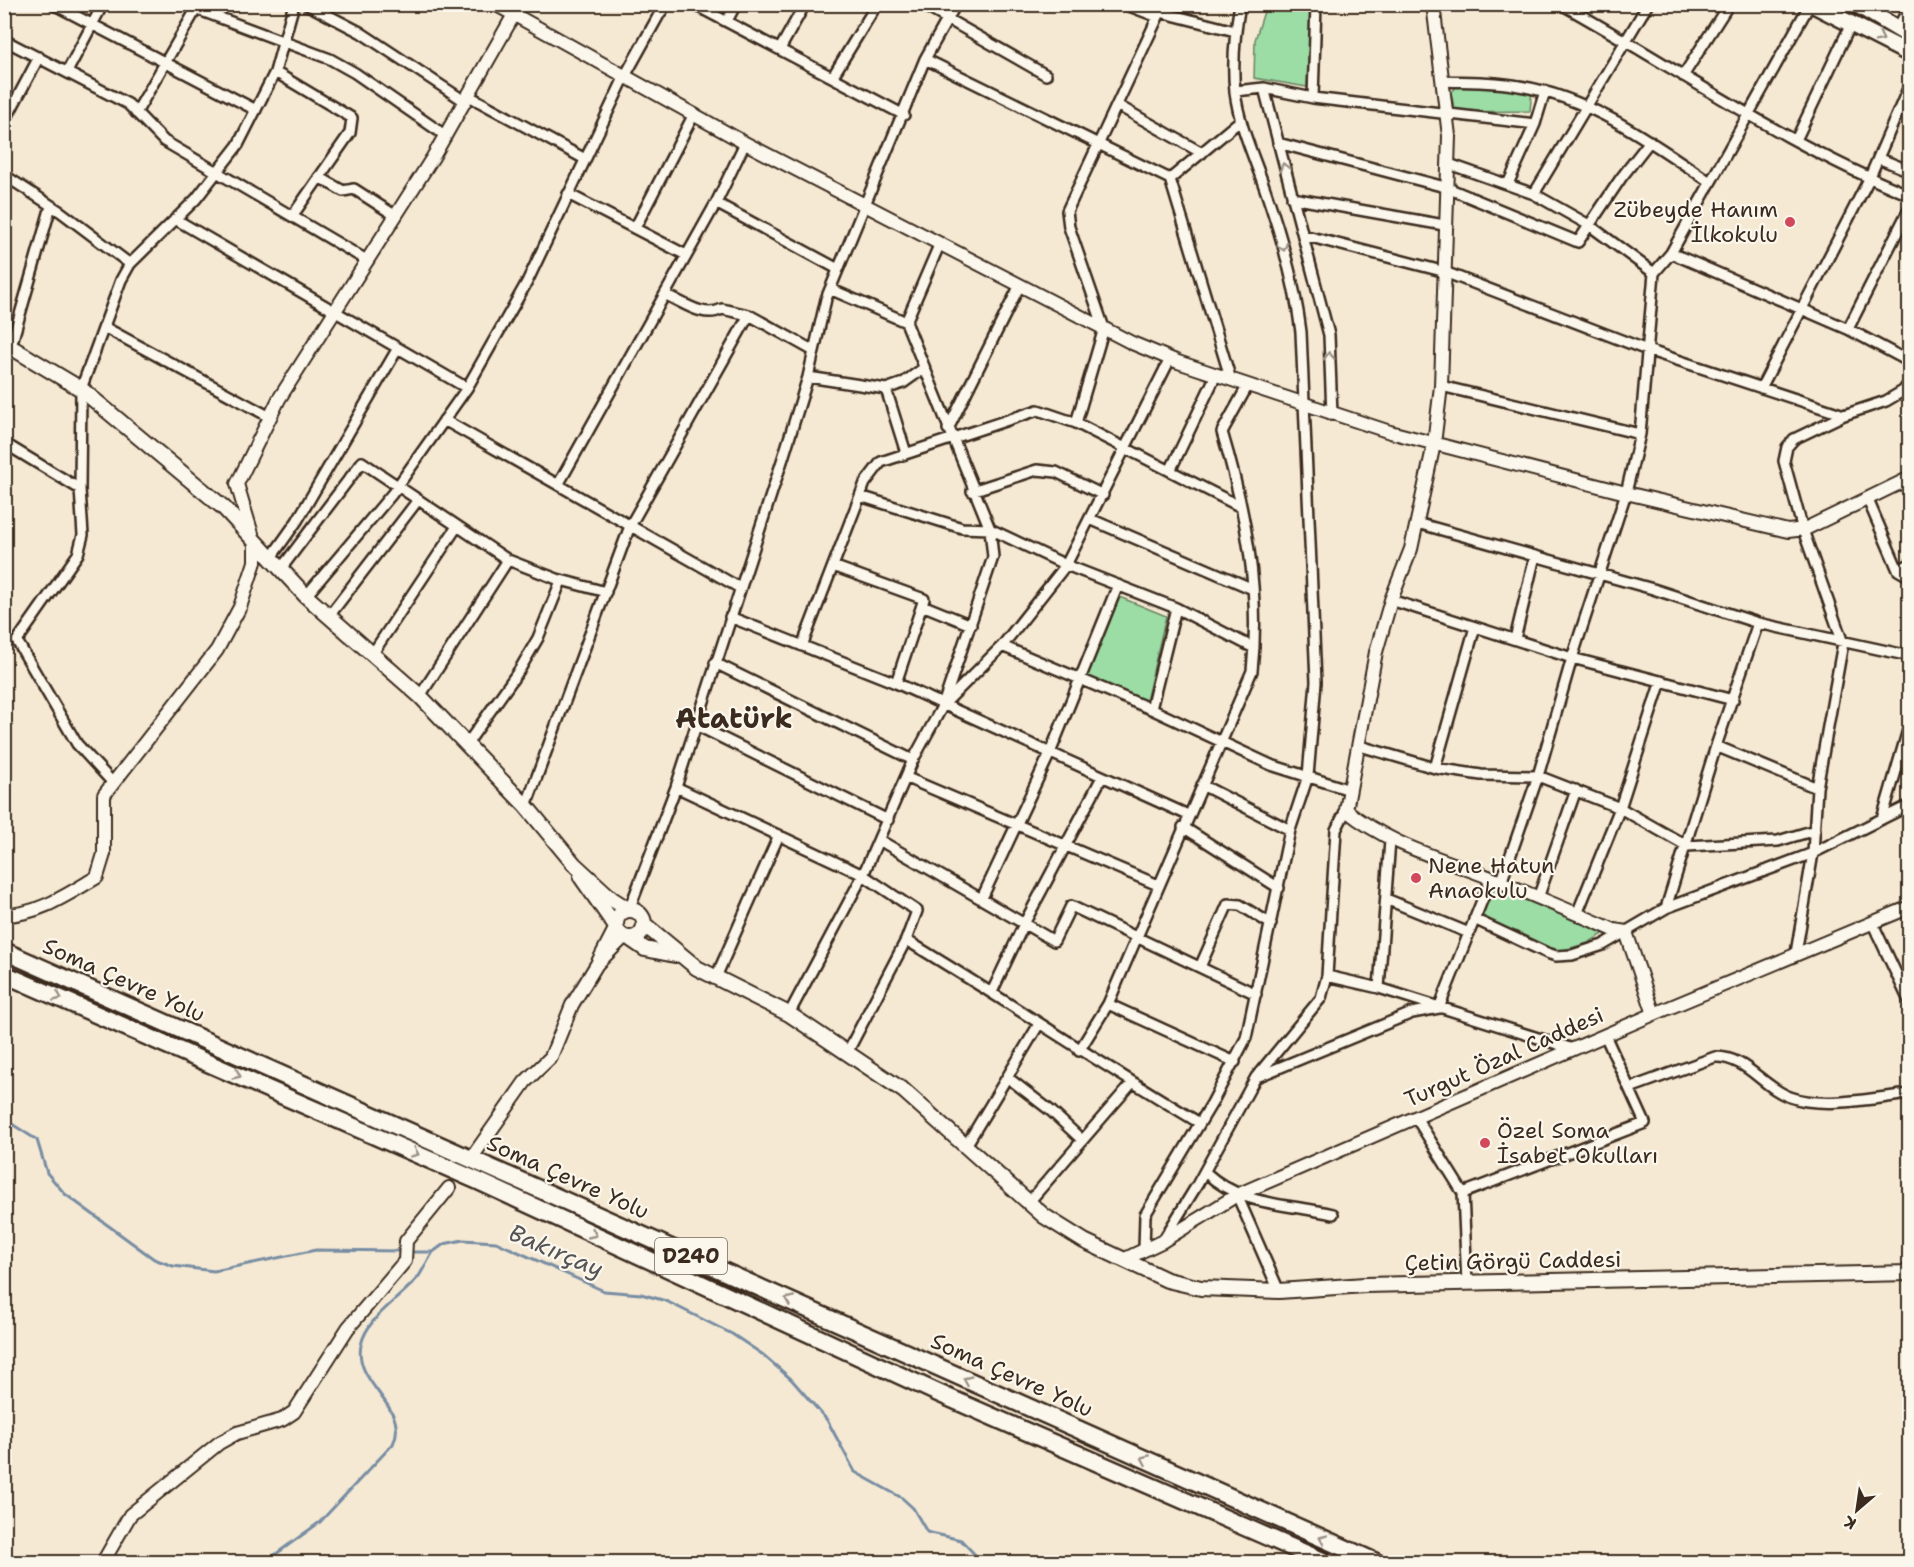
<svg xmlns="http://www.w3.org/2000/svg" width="1914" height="1567" font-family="'Shantell Sans',sans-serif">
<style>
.green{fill:#9cdca5;stroke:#6c8362;stroke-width:1.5}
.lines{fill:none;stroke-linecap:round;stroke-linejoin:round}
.stream{stroke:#788da3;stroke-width:3}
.minor-casing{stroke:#3b2a1e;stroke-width:14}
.tertiary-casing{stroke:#3b2a1e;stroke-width:16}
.secondary-casing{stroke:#3b2a1e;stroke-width:18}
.primary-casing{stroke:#3b2a1e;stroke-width:20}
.trunk-casing{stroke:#3b2a1e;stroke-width:21}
.minor{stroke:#fbf7ec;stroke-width:9}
.tertiary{stroke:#fbf7ec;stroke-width:12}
.secondary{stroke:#fbf7ec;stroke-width:14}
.primary{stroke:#fbf7ec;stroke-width:15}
.trunk{stroke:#fbf7ec;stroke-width:16}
.oneway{stroke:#9b9085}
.poi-dot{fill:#d1495b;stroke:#fbf7ec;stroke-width:2}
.labels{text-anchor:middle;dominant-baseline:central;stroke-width:4.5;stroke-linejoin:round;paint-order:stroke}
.shield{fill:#fbf7ec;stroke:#75685c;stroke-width:1.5}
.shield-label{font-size:21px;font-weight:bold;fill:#3b2a1e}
.poi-label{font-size:22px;fill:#3b2a1e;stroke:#fbf7ec;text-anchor:start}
.street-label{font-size:22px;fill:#3b2a1e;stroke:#fbf7ec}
.water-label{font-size:24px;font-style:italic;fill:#545355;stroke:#fbf7ec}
.district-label{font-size:28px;font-weight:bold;fill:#3b2a1e;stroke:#fbf7ec}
</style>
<rect width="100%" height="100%" fill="#f5e9d3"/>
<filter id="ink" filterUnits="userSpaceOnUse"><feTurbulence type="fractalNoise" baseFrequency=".0167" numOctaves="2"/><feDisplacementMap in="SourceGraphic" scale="12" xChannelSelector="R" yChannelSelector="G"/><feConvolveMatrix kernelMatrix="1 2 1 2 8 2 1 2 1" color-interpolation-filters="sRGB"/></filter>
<g filter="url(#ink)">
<!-- green -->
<path class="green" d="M1266 5H1311L1307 87 1254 78 1255 40Z
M1457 86 1532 90 1530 111 1455 112 1451 93Z
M1117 596 1166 616 1146 701 1087 676Z
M1496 883 1608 931 1588 943 1560 951 1550 949 1481 916Z"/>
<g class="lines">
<!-- stream -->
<path class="stream" d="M4 1119 37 1140 47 1173 65 1194 154 1259 173 1266 214 1271 316 1250 404 1251
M410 1252H433L444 1244 463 1240 496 1242 604 1291 641 1294 666 1301 732 1334 762 1354 791 1379 827 1420 855 1472 902 1498 913 1508 927 1532 961 1540 982 1562
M265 1562 320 1522 393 1444C411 1407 353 1385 361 1345 367 1316 402 1298 419 1276 424 1268 428 1260 433 1252"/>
<defs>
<path id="minor" d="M53 4 256 110
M183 4 330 59 355 73 446 136
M306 4 360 32 466 102
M650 4 662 11
M693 4 904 115
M921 4 1046 75
M1124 4 1158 17
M1561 4C1677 68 1787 146 1910 195
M1160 12 1235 31
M727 21 736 4
M1897 29 1910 6
M4 40 128 104 164 141 368 261
M780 49 805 4
M925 59 1170 179 1231 380
M67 72 103 4
M275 72 352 118 350 133 293 215
M833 76 877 4
M1683 76 1729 4
M1442 81C1467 82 1494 81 1519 86 1590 97 1653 143 1710 182
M1264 88 1329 335 1332 415
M1235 91 1264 88 1313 98 1535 124
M469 96 585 159
M1313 98 1316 4
M1117 105 1202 153
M136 113 198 6
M4 123 39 57
M1796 140 1851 24
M1278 143 1445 187 1578 242 1621 178 1650 141
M1878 158 1910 171
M1449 164 1534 194 1589 225 1654 273
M4 175 61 212 130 264
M319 177 343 191 354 189 396 216
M1170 179 1241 120
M1508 184 1535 124 1545 91
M568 194 686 255
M1534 194 1648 4
M1292 198 1444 225
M716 203 838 269
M175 219 467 388
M635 228 694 114
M1303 235 1442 271 1647 350 1844 415
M1671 253 1848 329 1910 362
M830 289 906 322 990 529 993 557 943 705
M666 295C683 302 704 319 722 309L749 315
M906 322 940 243
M104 327 270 417
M1848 329 1910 207
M11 346 51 206
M808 377 886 389 903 383 924 368
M1441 386 1640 434
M1761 388 1869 179 1910 84
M886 389 906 453
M444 420 740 588
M1076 423 1104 328 1069 227 1067 211 1164 4
M948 429 1019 287
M4 443 80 489
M1170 471 1216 375
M558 485 716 203 745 143
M972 491 1037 470 1056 472 1103 495
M860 496 962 528 990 529 1066 565 1170 359
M1868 500 1898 570 1910 577
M1090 519 1253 589
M1417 523 1653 589 1758 623 1910 656
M270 559 297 521 398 348
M833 566 924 599 896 683
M280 570 362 462 508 560 557 579 606 592
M1898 570 1910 564
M306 596 392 494 467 388 527 282 625 76 665 4
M1391 600 1572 658 1733 700
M922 605 971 625
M329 616 418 500
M730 617 896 683 1188 815
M1515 639 1535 556
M802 646 865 483 881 462 1038 410 1076 423 1241 507
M1254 648 1176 608 1066 565 1002 646 1151 709 1271 765 1350 790
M373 653 456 528
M715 663 913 760
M420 696 508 560
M1151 709 1176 608
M696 725 888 820
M467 744 520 669 538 638 561 581
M1360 746 1435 768 1481 775 1538 776 1620 808 1687 846 1778 841 1815 830
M1716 746 1817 788
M1435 768 1475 627
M907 778 1158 885
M113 783 77 744 17 641 78 554 83 535 80 489 81 389 121 280 130 264 196 199 238 145 275 72 294 4
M1202 785 1290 830
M676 787 863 875 917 911 906 940 848 1051
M526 806 630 526 749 315 814 351
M1882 819 1910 723
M1183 827 1279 888
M879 840 1054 941 1071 906 1256 994
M1501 883 1538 776 1572 658 1626 493 1640 434 1654 273 1671 253 1810 4
M982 898 1050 753 1118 585
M1538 898 1576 790
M1386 899 1469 933
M1666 908 1716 746 1758 623
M629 910 676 787 784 455 808 377 826 299 925 59 956 4
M1577 914 1620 808 1661 681
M1474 919 1547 953 1556 956 1572 955 1603 945 1666 908 1813 853 1910 805
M1872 922 1910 1003
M906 940C1004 999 1099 1063 1198 1122
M1796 953 1813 853 1817 788 1843 643 1803 530 1784 461 1787 447 1794 439 1844 415 1886 401 1903 391 1910 382
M1200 967 1228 904 1240 905 1271 924
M1327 976 1379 988 1573 1049
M716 977 779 835
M1379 988 1390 840
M992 992 1024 924 1102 777
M1108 1004 1235 1062
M789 1014 863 875 913 760 943 705 1002 646
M1079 1051 1108 1004 1252 671C1261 590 1245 509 1222 432L1248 385
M1259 1076 1412 1013 1439 1008 1491 878
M1007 1077 1051 1111 1082 1140
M1630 1088 1715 1057C1746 1056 1762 1087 1790 1097 1823 1109 1875 1098 1910 1094
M1417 1119 1463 1193 1467 1283
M967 1144 1039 1024
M1205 1172C1243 1207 1285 1203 1333 1214
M1463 1193 1645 1123 1605 1035
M1237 1195 1279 1291
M1029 1202 1132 1083
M1164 1239 1197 1185 1256 1077 1321 998 1327 976 1336 830 1346 810
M1144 1249 1145 1215 1212 1103 1246 1038 1290 830 1308 776 1316 682 1301 332C1295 283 1281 235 1265 189 1254 157 1239 125 1235 92 1232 63 1235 32 1240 4"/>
<path id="tertiary" d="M495 4 745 143 1132 343 1178 362 1390 432 1626 493 1788 531 1805 529 1910 478
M1433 4 1449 136 1441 386 1434 444 1411 549 1391 600 1376 652 1346 810C1389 845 1440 858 1491 878 1532 895 1573 912 1614 930L1626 932 1654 1014
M4 915C38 915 68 894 97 877L104 854V795L217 650 240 607 255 562V544L237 484 279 399 433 157 520 4
M616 927 597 964 624 937
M475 1153 525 1082 551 1057 572 1005 597 964
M1123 1260 1163 1241 1237 1195 1654 1014 1910 907
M103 1562 130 1515 219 1443 237 1433 282 1420 294 1412 348 1328 405 1261 406 1241 449 1188"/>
<path id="secondary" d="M4 343 81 389 224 508 306 596 420 696 526 806 574 864 612 899 629 910
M581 877 616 927
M616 924a14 14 0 1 1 28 0a14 14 0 1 1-28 0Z
M645 925 697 968 789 1014 904 1091 1044 1216 1084 1241 1167 1280 1201 1288 1279 1291 1365 1285 1910 1273
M629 938 645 949 675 955"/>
<path id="primary" d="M1812 4 1910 54
M1856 4 1910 36"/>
<path id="trunk" d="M4 951 1376 1562
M4 974 478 1181 938 1393 1325 1562"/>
</defs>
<!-- minor casing -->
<use href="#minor" class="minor-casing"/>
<!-- tertiary casing -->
<use href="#tertiary" class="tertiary-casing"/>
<!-- secondary casing -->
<use href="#secondary" class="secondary-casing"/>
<!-- primary casing -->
<use href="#primary" class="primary-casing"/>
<!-- trunk casing -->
<use href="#trunk" class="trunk-casing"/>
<!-- minor -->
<use href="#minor" class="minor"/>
<!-- tertiary -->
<use href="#tertiary" class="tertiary"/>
<!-- secondary -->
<use href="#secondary" class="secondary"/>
<!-- primary -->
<use href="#primary" class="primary"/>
<!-- trunk -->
<use href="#trunk" class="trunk"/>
</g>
<!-- one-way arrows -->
<defs><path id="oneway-chevron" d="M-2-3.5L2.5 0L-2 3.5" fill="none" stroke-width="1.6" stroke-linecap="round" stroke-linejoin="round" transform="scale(1.5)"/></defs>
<g class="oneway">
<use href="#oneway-chevron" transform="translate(1880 38) rotate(27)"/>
<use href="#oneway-chevron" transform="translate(1284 167) rotate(-104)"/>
<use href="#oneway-chevron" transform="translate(1283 247) rotate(74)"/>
<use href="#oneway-chevron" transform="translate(1329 356) rotate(-92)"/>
<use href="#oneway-chevron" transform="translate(58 997) rotate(24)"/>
<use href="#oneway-chevron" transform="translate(237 1075) rotate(24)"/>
<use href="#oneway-chevron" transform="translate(415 1153) rotate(24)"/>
<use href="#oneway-chevron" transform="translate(593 1234) rotate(25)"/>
<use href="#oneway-chevron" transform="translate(789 1300) rotate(-156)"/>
<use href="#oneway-chevron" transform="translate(967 1380) rotate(-156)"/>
<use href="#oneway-chevron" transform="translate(1145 1459) rotate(-156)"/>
<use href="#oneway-chevron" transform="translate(1323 1539) rotate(-156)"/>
</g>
</g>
<!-- markers -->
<g class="poi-dot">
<circle cx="1790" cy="222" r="6"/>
<circle cx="1416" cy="878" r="6"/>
<circle cx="1485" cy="1143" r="6"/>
</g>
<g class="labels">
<!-- shield labels -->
<rect class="shield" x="655" y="1238" width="72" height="36" rx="4.5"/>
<g class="shield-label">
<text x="691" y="1256">D240</text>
</g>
<!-- poi labels -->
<g class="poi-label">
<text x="1778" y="209" text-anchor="end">Zübeyde Hanım<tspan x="1778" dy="25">İlkokulu</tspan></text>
<text x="1428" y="865">Nene Hatun<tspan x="1428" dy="25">Anaokulu</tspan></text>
<text x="1497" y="1130">Özel Soma<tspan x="1497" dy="25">İsabet Okulları</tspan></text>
</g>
<!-- street labels -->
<g class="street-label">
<text transform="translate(124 980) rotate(24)">Soma Çevre Yolu</text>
<text transform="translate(1504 1057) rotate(-24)">Turgut Özal Caddesi</text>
<text transform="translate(568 1177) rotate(24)">Soma Çevre Yolu</text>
<text transform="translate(1513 1261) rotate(-1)">Çetin Görgü Caddesi</text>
<text transform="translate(1012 1375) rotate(24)">Soma Çevre Yolu</text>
</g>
<!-- water labels -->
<g class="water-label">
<text transform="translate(556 1251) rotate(23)">Bakırçay</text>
</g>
<!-- district labels -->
<g class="district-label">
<text x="734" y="718">Atatürk</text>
</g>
</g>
<!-- margin -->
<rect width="1914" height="1567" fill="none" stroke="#fbf7ec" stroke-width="24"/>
<rect x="12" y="12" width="1890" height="1543" fill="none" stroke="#3b2a1e" stroke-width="2" filter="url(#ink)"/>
<!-- north arrow -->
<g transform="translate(1857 1510) rotate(209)" stroke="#fbf7ec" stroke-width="4.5" paint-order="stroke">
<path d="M0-4.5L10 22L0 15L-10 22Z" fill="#3b2a1e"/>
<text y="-9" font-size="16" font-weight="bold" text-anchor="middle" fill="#3b2a1e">K</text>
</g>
</svg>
